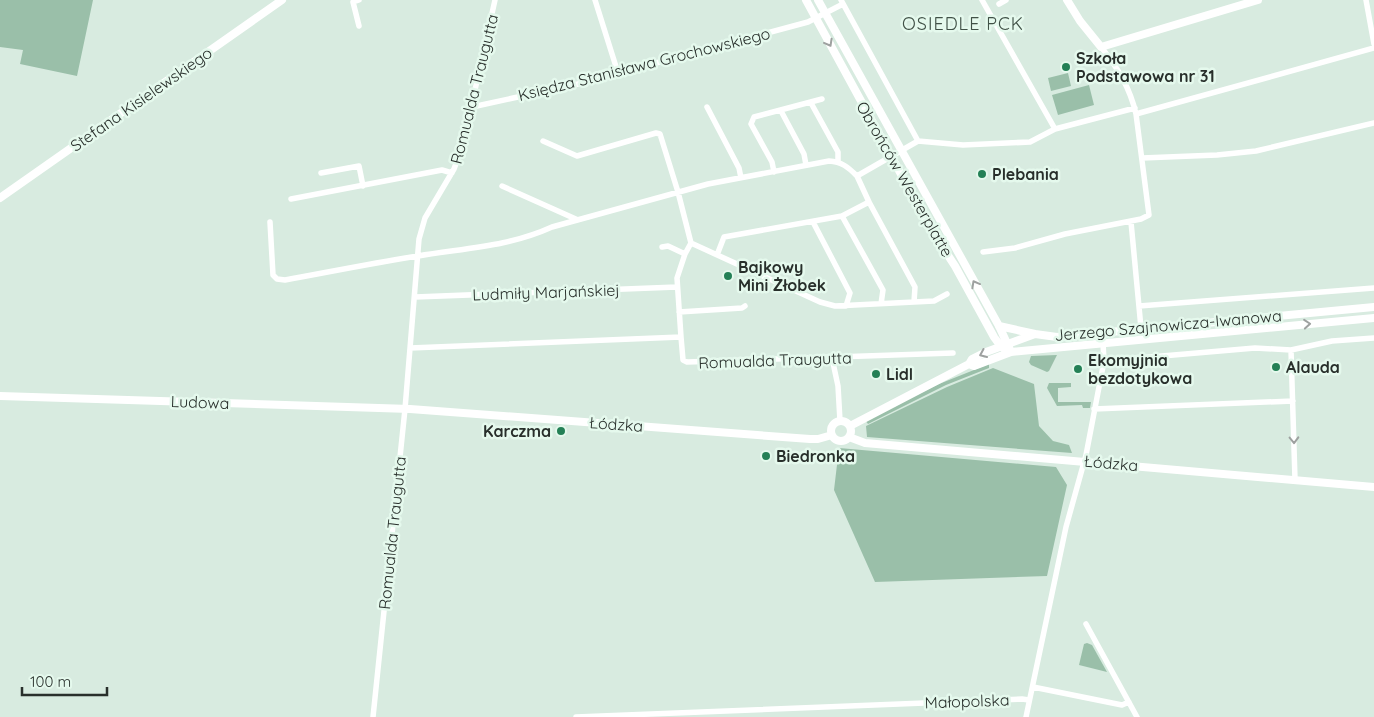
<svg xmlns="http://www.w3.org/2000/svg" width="1374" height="717" font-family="Quicksand,sans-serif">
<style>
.green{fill:#9abfa9}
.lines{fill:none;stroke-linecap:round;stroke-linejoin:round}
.street{stroke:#fff;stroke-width:5.5}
.secondary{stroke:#fff;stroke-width:8}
.oneway{stroke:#9ea1a0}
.poi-dot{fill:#248056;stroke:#e5f9ed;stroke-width:2}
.labels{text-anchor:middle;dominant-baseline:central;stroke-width:5;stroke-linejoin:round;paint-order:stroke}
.poi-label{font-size:16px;font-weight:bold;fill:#282f2b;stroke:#e5f9ed;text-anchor:start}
.street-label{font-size:16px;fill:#282f2b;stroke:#e5f9ed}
.neighbourhood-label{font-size:18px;letter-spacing:1px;fill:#415147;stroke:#e5f9ed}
</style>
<rect width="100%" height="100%" fill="#d8ebe0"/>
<!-- green -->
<path class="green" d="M0 0H93L77 76 20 64 23 50 0 47Z
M1068 73 1071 86 1051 91 1048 78Z
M1089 85 1094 105 1058 115 1052 95Z
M1057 355 1049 371 1047 372 1031 365 1029 362 1031 356Z
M989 364V368L946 385 868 424 865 420 939 384Z
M993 368 1034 384 1039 426 1053 441 1069 445 1072 453 867 437 866 426 947 387Z
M1049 383H1071V387L1058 388V402H1091L1090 408H1083L1082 405 1057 406 1047 388Z
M839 448 1056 467 1067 485 1047 576 875 582 834 490Z
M1087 643 1092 645 1107 672 1079 665 1084 644Z"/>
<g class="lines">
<!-- street -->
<path class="street" d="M359 0 353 2 359 26
M595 0 618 73
M982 0 1055 129
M1366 0 1374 44
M999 4 1006 0
M811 103 838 152V162
M472 107 578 84 808 22 843 4
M707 107 739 168 741 178
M781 111 804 154 806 165
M1136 114 1374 48
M543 141 577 156 656 133 660 134 678 192 691 243 685 254 677 278 681 337
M918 141 963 145 1030 142 1055 129 1135 108
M1142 158 1217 155 1256 151 1374 123
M774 172 772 162 751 124 754 117 822 99
M321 173 359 166 363 186
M502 186 578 220
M291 199 442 170 452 173
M869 202 915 287 914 302
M842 216 883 290 881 304
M270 222 273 275 277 279 285 280C329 272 373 263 418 256 465 248 508 247 552 227L708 184 829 161C842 162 848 167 857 176L918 141 841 0
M813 222 850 293 846 306
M1131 222 1141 328
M691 243 820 302 835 306 934 301 947 294
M662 247 668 246 685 254
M983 252 1015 248 1065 234 1141 219 1149 215 1136 114C1130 88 1118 68 1101 47
M717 255 724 237 842 216 869 202 857 176
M415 297 677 287
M1139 306 1374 288
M679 312 742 308 745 306
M410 348 681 337 683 360 687 362 953 353
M1291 350 1295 480
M832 358 838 386 840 421
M1104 361 1255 348 1291 350 1332 341 1374 338
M1094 409 1293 401
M1086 624 1137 717
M1033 687 1122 705 1129 702
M373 717 405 409 419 239 425 218 454 169 463 144 495 0
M576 717 1022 699 1029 700
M1026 717 1066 527 1086 455 1104 361 1103 343"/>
<!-- secondary -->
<path class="secondary" d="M806 0 932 231 955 266 994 337C999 344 1002 349 1011 352L1374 318
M818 0 999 326 1011 352 974 366 969 364
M1067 0 1080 21 1101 47 1258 0
M0 198 282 0
M999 326 1035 334
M0 396 410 409 810 439H818L832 435
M831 431a10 10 0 1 1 20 0a10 10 0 1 1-20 0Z
M850 426 969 364 972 359 986 352 1035 334 1057 337 1374 307
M849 437 865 443 1374 487"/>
</g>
<!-- one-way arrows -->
<defs><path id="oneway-chevron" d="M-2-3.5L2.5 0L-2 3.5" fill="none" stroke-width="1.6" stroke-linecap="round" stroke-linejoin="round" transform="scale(1.25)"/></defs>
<g class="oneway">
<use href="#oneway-chevron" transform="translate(829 43) rotate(61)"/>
<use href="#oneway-chevron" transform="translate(975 284) rotate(-119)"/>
<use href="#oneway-chevron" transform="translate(1307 324) rotate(-5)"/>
<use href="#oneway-chevron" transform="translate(983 354) rotate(156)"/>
<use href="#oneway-chevron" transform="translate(1294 440) rotate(89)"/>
</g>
<!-- markers -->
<g class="poi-dot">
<circle cx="1066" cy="67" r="5"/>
<circle cx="982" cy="174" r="5"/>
<circle cx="728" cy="276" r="5"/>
<circle cx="1276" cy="367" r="5"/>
<circle cx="1078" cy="369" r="5"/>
<circle cx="876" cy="374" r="5"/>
<circle cx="561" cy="431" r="5"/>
<circle cx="766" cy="456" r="5"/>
</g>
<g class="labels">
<!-- poi labels -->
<g class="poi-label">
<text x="1076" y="58">Szkoła<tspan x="1076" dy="18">Podstawowa nr 31</tspan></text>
<text x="992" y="174">Plebania</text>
<text x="738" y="267">Bajkowy<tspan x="738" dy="18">Mini Żłobek</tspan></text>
<text x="1088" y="360">Ekomyjnia<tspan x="1088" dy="18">bezdotykowa</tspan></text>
<text x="1286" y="367">Alauda</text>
<text x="886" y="374">Lidl</text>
<text x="551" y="431" text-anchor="end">Karczma</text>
<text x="776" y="456">Biedronka</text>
</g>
<!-- street labels -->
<g class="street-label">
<text transform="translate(644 64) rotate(-14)">Księdza Stanisława Grochowskiego</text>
<text transform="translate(474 89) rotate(-76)">Romualda Traugutta</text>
<text transform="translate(141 99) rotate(-35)">Stefana Kisielewskiego</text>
<text transform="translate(905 179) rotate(60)">Obrońców Westerplatte</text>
<text transform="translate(546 292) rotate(-2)">Ludmiły Marjańskiej</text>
<text transform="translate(1168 325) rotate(-5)">Jerzego Szajnowicza-Iwanowa</text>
<text transform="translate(775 360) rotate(-2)">Romualda Traugutta</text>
<text transform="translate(200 402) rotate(2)">Ludowa</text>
<text transform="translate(616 424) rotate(4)">Łódzka</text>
<text transform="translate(1111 463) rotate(5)">Łódzka</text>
<text transform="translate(392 533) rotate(-84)">Romualda Traugutta</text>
<text transform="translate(967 701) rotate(-2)">Małopolska</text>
</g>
<!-- neighbourhood labels -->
<g class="neighbourhood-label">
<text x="963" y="23">OSIEDLE PCK</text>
</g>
</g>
<!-- scale -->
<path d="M22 687v8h85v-8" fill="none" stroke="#282f2b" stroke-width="2.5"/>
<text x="30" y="687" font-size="15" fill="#282f2b" stroke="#e5f9ed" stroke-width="4" paint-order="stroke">100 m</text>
</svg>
